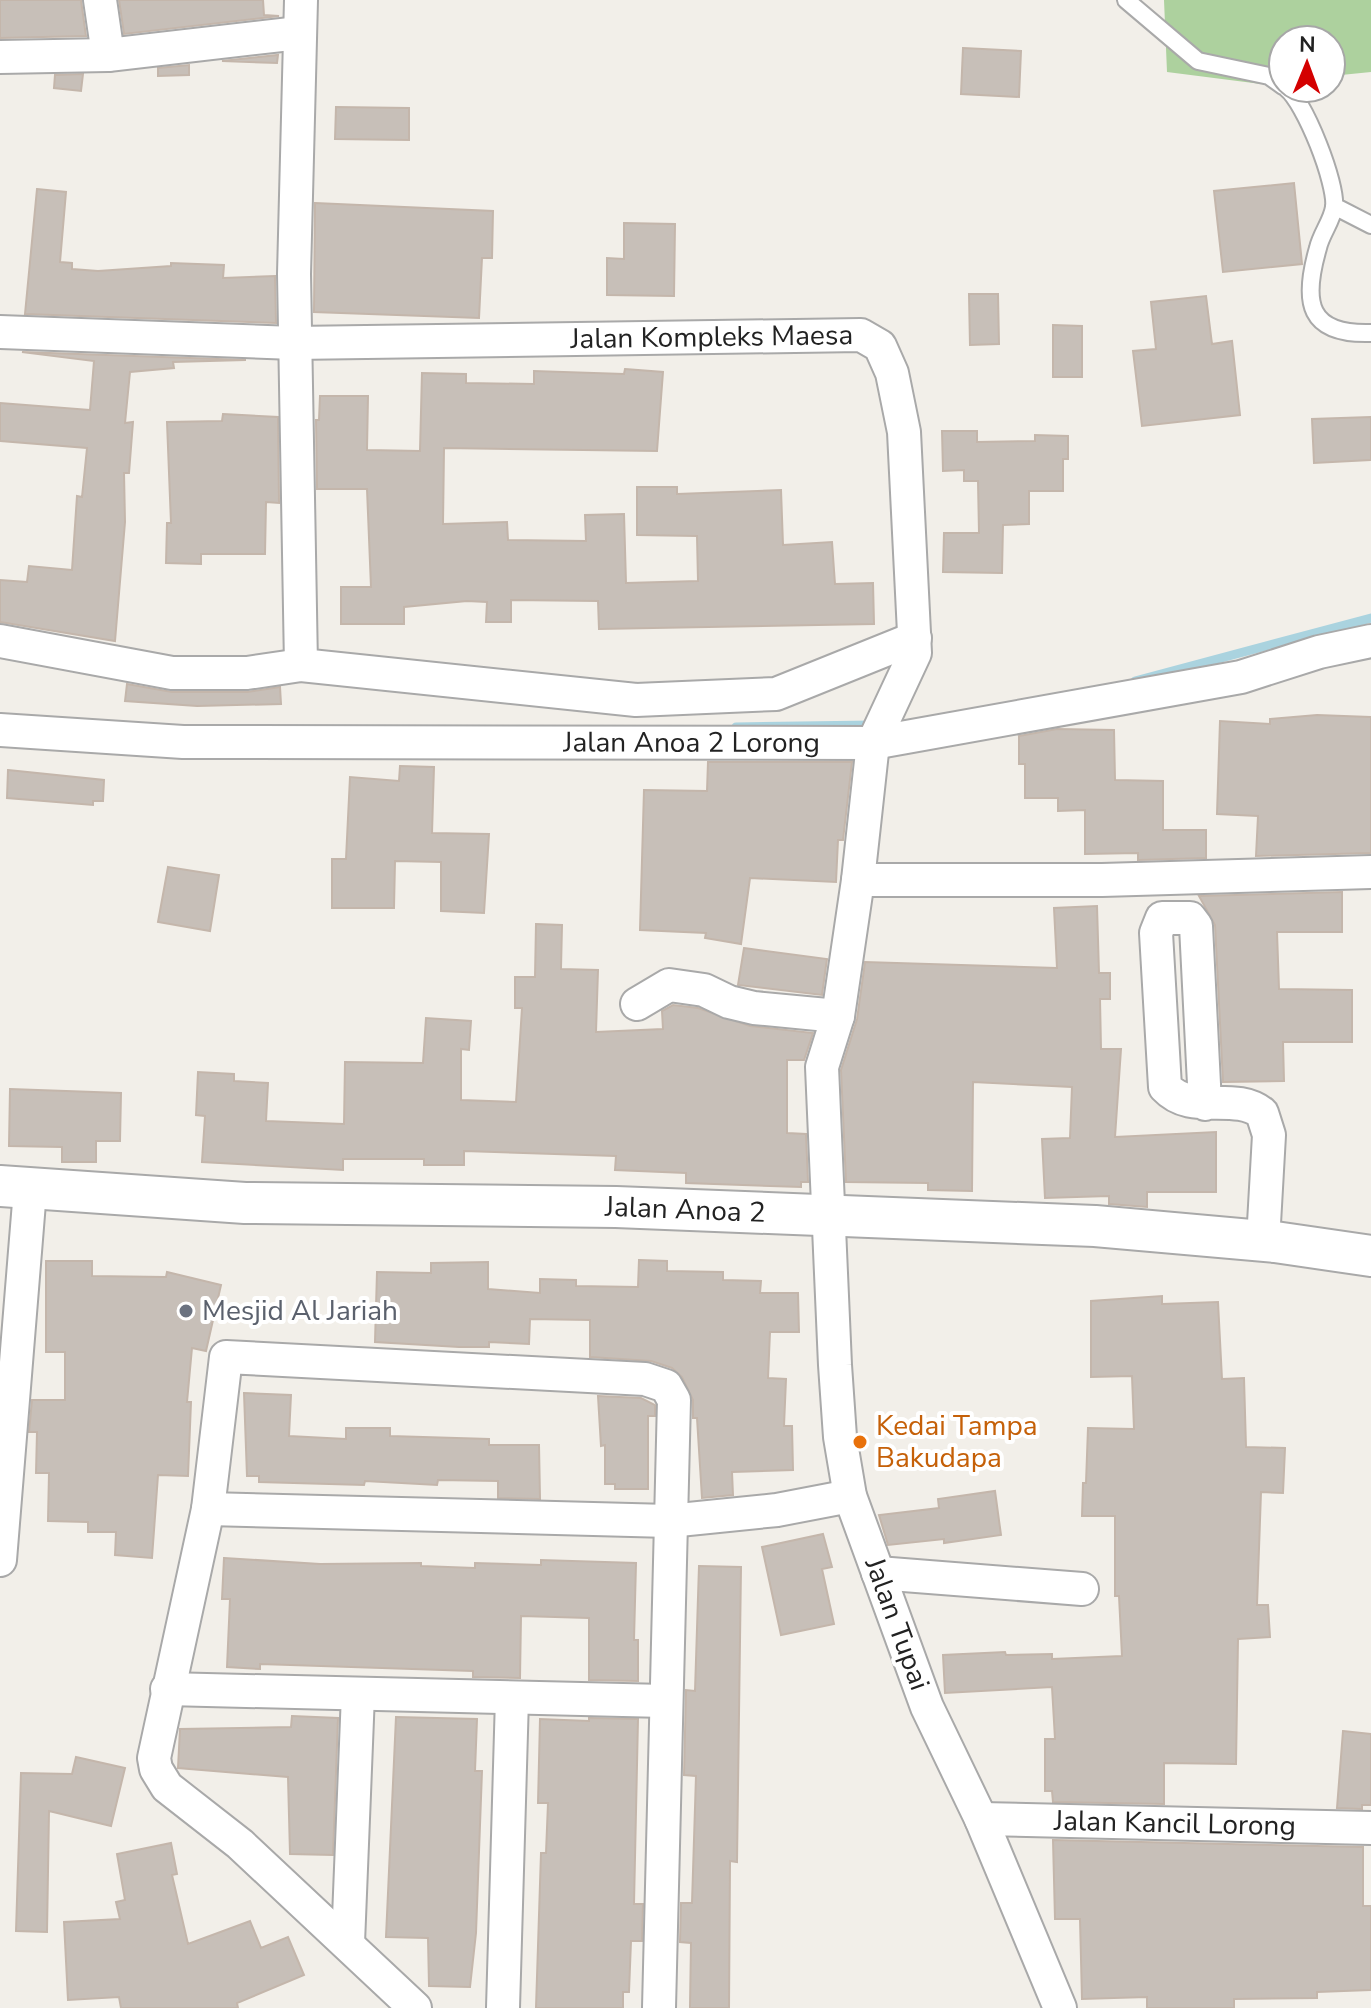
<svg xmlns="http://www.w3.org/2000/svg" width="1371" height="2008" font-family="'Nunito Sans',sans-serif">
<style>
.forest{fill:#add19e}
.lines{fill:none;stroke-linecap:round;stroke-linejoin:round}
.stream{stroke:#aad3df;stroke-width:9}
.building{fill:#c7bfb8;stroke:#c4b6ab;stroke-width:2}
.service-casing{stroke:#a9a9a9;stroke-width:20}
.minor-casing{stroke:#a9a9a9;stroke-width:36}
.tertiary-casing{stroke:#a9a9a9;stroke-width:44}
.service{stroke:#fff;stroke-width:16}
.minor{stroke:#fff;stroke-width:32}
.tertiary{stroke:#fff;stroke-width:40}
.worship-dot{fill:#6b7280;stroke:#fff;stroke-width:3}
.food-dot{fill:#e8710a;stroke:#fff;stroke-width:3}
.labels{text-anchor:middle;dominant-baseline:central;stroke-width:8;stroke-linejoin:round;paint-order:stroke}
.street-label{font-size:28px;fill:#222;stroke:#fff}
.worship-label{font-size:28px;fill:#5b616d;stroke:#fff;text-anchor:start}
.food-label{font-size:28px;fill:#c56008;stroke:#fff;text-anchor:start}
</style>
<rect width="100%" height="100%" fill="#f2efe9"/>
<!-- forest -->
<path class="forest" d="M1164 0H1371V72L1331 76V40H1283V82L1261 84 1167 72Z"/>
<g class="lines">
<!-- stream -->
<path class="stream" d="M1135 681 1371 618
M736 727 873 725"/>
</g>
<!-- building -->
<path class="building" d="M0 0H81L86 36 0 38Z
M119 0H263L264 15 279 16 124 34Z
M963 48 1021 51 1019 97 961 94Z
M278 55 277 63 222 61Z
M189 65V75L158 76V68Z
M83 74 81 91 54 88 55 75Z
M336 107 409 108V140L335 139Z
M1294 183 1302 264 1223 272 1214 191Z
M37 189 66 192 60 262 72 263V269L98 271 171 266V263L224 265 223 278 275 276 276 323 25 314Z
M315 203 493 211 492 258H482L479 318 314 312Z
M624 223 675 224 674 296 607 295V258L624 259Z
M969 294H998L999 344 970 345Z
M1206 296 1212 344 1232 341 1240 415 1142 426 1133 351 1156 349 1151 302Z
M1053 325 1082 326V377H1053Z
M22 352 246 360 173 362 174 368 130 372 125 423 133 422 129 473H124L125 522 115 641 0 622V580L27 582 29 566 72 570 77 496 82 497 87 448 0 441V403L90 410 94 361Z
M625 369 663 372 657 451 444 448 443 524 507 522 508 540 586 541 585 515 624 514 626 583 698 581 697 536 637 535V487H677V494L781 490 783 545 832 542 835 584 873 583 874 624 599 629 598 601 511 600V622H486L487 602 467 601 404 607V624H341V587H371L367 489H317L316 420H319L320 396H368L367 450 420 451 422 373 466 374V383L534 384V371L624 374Z
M223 414 278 417 279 503 266 502 265 554H201V564L166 563 167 523H171L167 422 222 421Z
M1371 417V460L1314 463 1312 419Z
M942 431H977V442L1035 441V435L1068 436V459H1063V491H1029V524L1003 525 1002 573 943 572 944 533H979L978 481H964V470L943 471Z
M127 684 172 692H247L280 687 281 704 197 706 125 701Z
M1317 715 1371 717V853L1256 856 1258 816 1217 814 1220 721 1270 724V719Z
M1057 729 1114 730 1115 780 1163 781V830H1206V858L1138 860V853L1085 854V810L1058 811V798H1025V764H1019V736Z
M708 762H852L843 840H838L836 882 750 878 741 944 705 938 706 933 640 930 644 790 707 791Z
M400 766 434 767 432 833 489 834 484 913 441 911V862L395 861 394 908H332V859H346L350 777 399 781Z
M8 770 104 780 103 801H93V805L7 798Z
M168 867 219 875 210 931 158 922Z
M1342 892V932H1277L1279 989 1352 990V1042H1283L1284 1081 1223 1082 1215 925 1199 896Z
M1097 906 1099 973H1110V999H1100L1101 1049H1121L1115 1137 1216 1132V1192H1147V1207L1109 1204V1196L1045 1198 1042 1139 1070 1138 1072 1087 973 1082 972 1191 928 1190V1183L846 1182 841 1070 857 1019 865 962 1057 968 1054 908Z
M536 924 562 925 561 969 598 970 596 1032 663 1029 662 1011 673 1005 698 1008 750 1026 813 1033 804 1060H787V1133L806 1134 808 1182H801V1187L686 1183V1173L615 1170 616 1156 464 1151V1165H424V1159H343V1170L202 1162 205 1116 196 1115 198 1072 234 1074V1081L268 1083 266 1121 344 1124 345 1062 423 1063 426 1018 471 1021 469 1050 461 1049V1100L516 1102 522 1008H515V977H535Z
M744 948 827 959 822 995 738 985Z
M10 1089 121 1093 120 1141H96V1162H62V1147L9 1146Z
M639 1260 667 1261V1271L723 1272V1280L761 1281 760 1293H798L799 1332H770L768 1378 786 1379 784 1426H792L793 1470 732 1472 733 1495 702 1498 697 1418H693V1400L682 1377 672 1368 651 1361 590 1357V1320L530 1319 529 1344 489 1342V1347H459L375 1342 377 1272 431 1273V1263L488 1262V1289L540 1293V1279L576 1280V1286L638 1287Z
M46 1261H92V1276L166 1277 167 1272 221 1285 206 1351 192 1348 187 1402H191L188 1476 158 1475 152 1558 115 1555 116 1532H88V1522L48 1521 49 1473H36L37 1432H29L32 1400H65V1352H46Z
M1162 1296V1304L1218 1302 1222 1379 1244 1378 1246 1447 1285 1448 1283 1493 1261 1492 1257 1605H1268L1270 1637 1238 1639 1236 1764 1164 1763V1804L1053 1802 1052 1791H1045V1739H1055L1052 1687 945 1693 943 1655 1005 1652 1006 1655 1052 1654V1659L1122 1656 1119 1596H1115V1516H1082L1083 1483H1086L1088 1428 1134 1429 1132 1376 1091 1377V1301Z
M244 1393 291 1395 289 1436 346 1439V1428H390V1436L489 1439V1445H539L540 1499 498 1498V1481L438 1480 437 1485 365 1481 364 1485 259 1482V1476H247Z
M598 1396 641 1398 655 1405V1416H648V1489H615V1484H605V1445L601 1446Z
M995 1491 1001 1535 944 1543V1539L888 1545 879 1515 939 1508 938 1499Z
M823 1534 832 1567 822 1569 834 1624 781 1635 762 1547Z
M224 1558 320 1564 421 1563V1566L475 1568V1563L541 1565V1560L636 1563 634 1640H638V1681L589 1680V1618L521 1616 520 1678 473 1677V1671L260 1664V1669L227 1667 230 1599H222Z
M699 1566 741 1567 737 1862 730 1861 729 2008H690L691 1943 680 1942 681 1903H692L696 1776 684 1775 686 1690 695 1691Z
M292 1716 338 1718 333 1855 290 1854 288 1777 178 1768 180 1729 291 1727Z
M396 1717 477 1719 475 1771H482L476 1933 470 1987 429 1986 428 1938 386 1937Z
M589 1718 638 1719 634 1904H643L642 1941H631L629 1992H623V2008H536L541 1853H546L548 1803H538L540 1719 589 1721Z
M1343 1731 1371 1734V1805H1362V1809L1337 1808Z
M76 1757 125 1768 111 1826 49 1811 47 1932 16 1931 21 1773 72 1774Z
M1053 1840 1363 1847V1906H1371V1990L1317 1992V1998L1234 1999V2008H1147V1997L1082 1999 1080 1919H1055Z
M171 1843 177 1874 172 1875 188 1944 250 1921 261 1948 288 1937 304 1975 237 2003 238 2008H121L119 1997 68 2000 64 1922 120 1919 116 1902 125 1900 117 1854Z"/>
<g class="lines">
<defs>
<path id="service" d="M1126 0 1198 61 1269 76 1283 86
M1286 88C1305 102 1337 184 1334 207 1332 221 1321 234 1318 248 1302 303 1308 335 1371 333
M1334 206 1371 225"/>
<g id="minor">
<path d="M100 0 108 55"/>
<path d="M301 0 294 274 301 665 636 700 776 694 915 638"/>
<path d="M0 57 108 55 299 33"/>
<path id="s1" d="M0 332 294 343 861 335 880 346 892 373 904 432 915 653 873 743 858 880"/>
<path d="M0 641 172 673H247L301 665"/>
<path id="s2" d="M0 730 183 742 873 743 1241 677 1319 652 1371 641"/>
<path d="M637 1004 669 985 704 990 729 1002 754 1008 838 1016"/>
<path d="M1205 1104 1196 926 1190 918H1162L1156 933 1165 1087C1192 1116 1234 1091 1262 1113L1269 1135 1263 1241"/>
<path d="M208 1509 669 1521 777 1510 850 1496"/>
<path d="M0 1560 30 1190"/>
<path d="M878 1573 1082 1589"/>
<path d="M167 1689 665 1701"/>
<path id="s3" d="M981 1819 1371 1828"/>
<path d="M348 1943 358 1694"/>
<path d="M415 2008 240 1844 167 1787 156 1769 154 1758 208 1509 226 1357 645 1379 666 1386 674 1400 659 2008"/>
<path d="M503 2008 512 1698"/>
<path d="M1060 2008 981 1819 927 1707 850 1496 840 1437 835 1365 822 1067 838 1016 858 880H1102L1371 872"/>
</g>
<g id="tertiary">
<path id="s4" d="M0 1186 245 1203 616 1207 1095 1226 1275 1242 1371 1256"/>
</g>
</defs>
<!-- service casing -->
<use href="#service" class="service-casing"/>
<!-- minor casing -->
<use href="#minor" class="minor-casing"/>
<!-- tertiary casing -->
<use href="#tertiary" class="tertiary-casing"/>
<!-- service -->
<use href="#service" class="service"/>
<!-- minor -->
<use href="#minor" class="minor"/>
<!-- tertiary -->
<use href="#tertiary" class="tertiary"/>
</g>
<!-- markers -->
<circle class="worship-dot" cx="186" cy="1311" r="8"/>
<circle class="food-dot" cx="860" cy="1442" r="8"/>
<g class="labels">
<!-- street labels -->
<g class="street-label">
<text stroke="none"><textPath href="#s1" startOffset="712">Jalan Kompleks Maesa</textPath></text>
<text stroke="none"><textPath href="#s2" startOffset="692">Jalan Anoa 2 Lorong</textPath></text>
<text stroke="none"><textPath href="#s4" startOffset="686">Jalan Anoa 2</textPath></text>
<text transform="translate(897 1624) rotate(70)">Jalan Tupai</text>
<text stroke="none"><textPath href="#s3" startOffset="194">Jalan Kancil Lorong</textPath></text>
</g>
<!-- worship labels -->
<g class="worship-label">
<text x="202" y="1311">Mesjid Al Jariah</text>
</g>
<!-- food labels -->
<g class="food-label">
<text x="876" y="1426">Kedai Tampa<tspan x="876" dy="32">Bakudapa</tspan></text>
</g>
</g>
<!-- north arrow -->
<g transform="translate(1307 64) rotate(1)"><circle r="38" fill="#ffffff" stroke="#a7a7a7" stroke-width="2"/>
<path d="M0-6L14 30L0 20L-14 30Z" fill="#d40000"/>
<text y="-12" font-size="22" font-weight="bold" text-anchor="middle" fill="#222222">N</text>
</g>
</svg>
